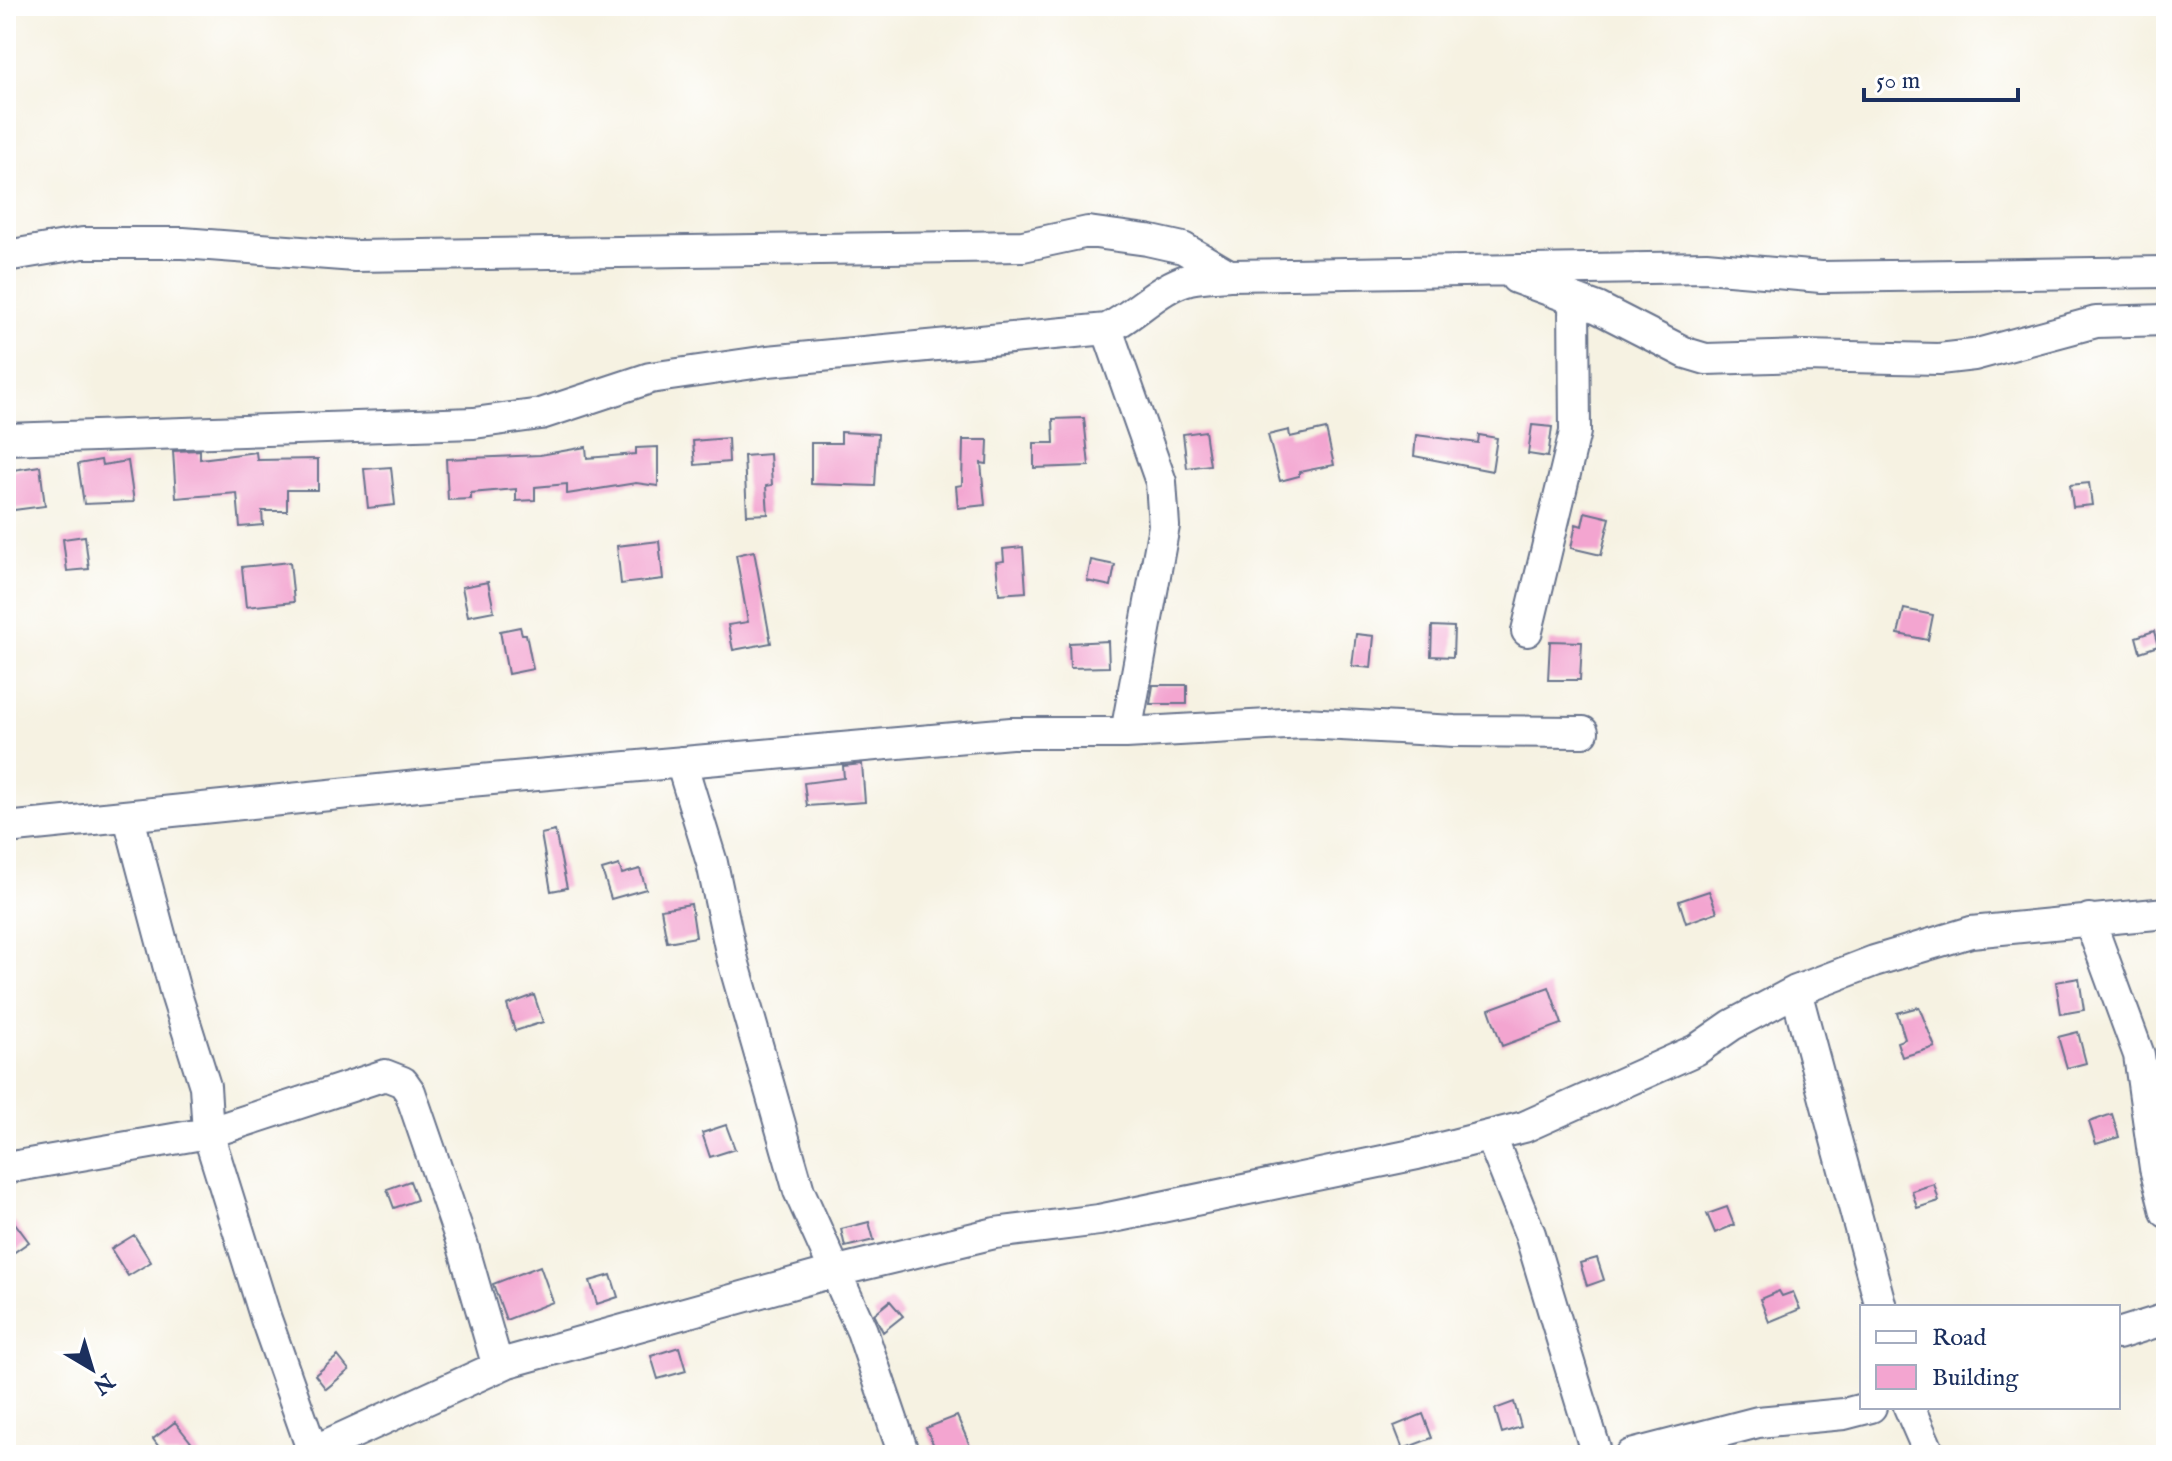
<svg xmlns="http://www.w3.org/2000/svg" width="2172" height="1461" font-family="'IM FELL English',serif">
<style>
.building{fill:#f3a5d0}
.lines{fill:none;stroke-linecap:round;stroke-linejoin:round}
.minor-casing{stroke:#68738c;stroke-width:34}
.minor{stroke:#fff;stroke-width:30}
</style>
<rect width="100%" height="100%" fill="#fff"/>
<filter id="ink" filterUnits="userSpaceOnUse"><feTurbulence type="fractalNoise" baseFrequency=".0125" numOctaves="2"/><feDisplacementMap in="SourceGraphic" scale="16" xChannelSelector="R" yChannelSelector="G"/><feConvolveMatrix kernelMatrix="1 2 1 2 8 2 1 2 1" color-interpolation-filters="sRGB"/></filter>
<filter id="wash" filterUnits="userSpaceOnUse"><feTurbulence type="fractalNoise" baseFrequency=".006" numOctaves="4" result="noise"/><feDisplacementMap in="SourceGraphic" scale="32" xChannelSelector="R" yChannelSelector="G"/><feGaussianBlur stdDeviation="1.8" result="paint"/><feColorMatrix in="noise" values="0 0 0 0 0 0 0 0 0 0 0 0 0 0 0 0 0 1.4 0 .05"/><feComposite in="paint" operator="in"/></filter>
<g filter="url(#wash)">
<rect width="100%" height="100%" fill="#f6f2e2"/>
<g id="blocks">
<!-- building -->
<path class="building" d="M1084 418 1089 466 1034 468V443H1054L1053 419Z
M1532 425 1552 427 1548 457 1528 454Z
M1326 429 1334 465 1299 472V476L1280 481 1268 435 1289 430 1290 437Z
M1205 431 1210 465 1187 468 1183 434Z
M841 432 878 434 875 486 811 484V443H841Z
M1416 435 1478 443 1479 435 1497 438 1492 471 1414 456Z
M728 438 729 462 695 465 693 441Z
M963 440H988L987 464 981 463 985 505 958 508 956 486 962 485Z
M586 447 587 458 636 454V448L658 447V486L636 483 567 494V484L535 487V500L516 501V489L471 493V499L448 500 446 459 540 455Z
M200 450V459L256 452 257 460 318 459V490H287V511H262L263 525 240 527 237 493 176 498 173 451Z
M770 454 772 485 766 486 768 514 747 515 744 456Z
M101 460 102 465 128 461 134 502 84 504 78 464Z
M40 466 45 506 6 511V471Z
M391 467 395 505 368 508 364 469Z
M2089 483 2092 505 2073 507 2070 485Z
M1585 512 1610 518 1601 555 1571 548 1576 524 1582 526Z
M85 536 89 569 67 571 63 539Z
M659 541 663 579 621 584 617 546Z
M1023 547 1026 592 999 594 996 562 1004 561 1003 549Z
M754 551 771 643 733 650 728 625 748 622 736 555Z
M1091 560 1115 565 1111 586 1087 581Z
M290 562 294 602 246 607 242 567Z
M488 582 494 611 468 616 462 587Z
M1904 609 1933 615 1928 640 1898 634Z
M1432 626 1454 627 1453 657 1431 656Z
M520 627 522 634H526L533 669 508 674 500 631Z
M2154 631 2158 646 2140 652 2136 637Z
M1356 634 1374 636 1371 668 1352 666Z
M1108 641 1109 667 1070 668 1069 643Z
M1550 641 1582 642 1580 680H1548Z
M1153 685H1187V704H1150Z
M862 764 865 802 807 806 804 783 844 778 843 766Z
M555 831 567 888 551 891 541 834Z
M619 865 622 874 640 869 646 889 611 899 602 870Z
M1709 891 1717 912 1686 923 1679 901Z
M691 904 696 937 667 942 661 909Z
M2079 978 2084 1010 2061 1014 2056 982Z
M1549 987 1562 1024 1502 1046 1489 1009Z
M534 995 543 1022 515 1031 507 1005Z
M1919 1007 1935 1047 1902 1057 1897 1042 1905 1039 1897 1013Z
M2078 1032 2086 1063 2067 1068 2058 1037Z
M2112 1114 2119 1137 2096 1144 2089 1122Z
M726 1125 735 1149 710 1157 702 1133Z
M410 1181 417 1200 394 1208 387 1189Z
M1934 1184 1939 1201 1917 1208 1912 1191Z
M1727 1207 1734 1225 1715 1233 1707 1214Z
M6 1211 29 1242 6 1258Z
M869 1222 874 1240 845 1247 841 1229Z
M134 1235 151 1262 128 1276 111 1249Z
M1597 1258 1604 1280 1587 1286 1580 1263Z
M540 1266 553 1302 506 1320 493 1284Z
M611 1275 618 1297 597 1304 590 1281Z
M1779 1291 1782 1296 1793 1292 1800 1309 1769 1322 1760 1299Z
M890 1301 903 1316 883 1332 874 1314Z
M679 1347 686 1371 658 1379 651 1356Z
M338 1356 349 1370 326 1389 315 1375Z
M1514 1402 1521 1427 1502 1433 1495 1409Z
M1423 1414 1432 1438 1403 1449 1394 1426Z
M957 1416 974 1455H938L926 1428Z
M175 1422 201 1455H165L153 1439Z"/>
</g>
</g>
<g filter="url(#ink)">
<use href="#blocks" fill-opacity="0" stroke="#68738c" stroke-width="2"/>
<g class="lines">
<defs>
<path id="minor" d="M6 256 83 243H183L355 256 1023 246 1088 232 1147 240 1183 248 1229 275
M1516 278 1598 308 1686 353 1706 359 1804 356 1939 359 1974 355 2096 322 2166 320
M6 439 474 423 541 414 650 378 768 361 1107 329C1135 315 1160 286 1190 279 1202 276 1217 276 1229 275L1706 267 1821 277 2166 272
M1527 631 1575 432 1574 300
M1126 733 1303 723 1455 731 1583 732
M681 762 712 863 732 957 799 1191 862 1331 904 1455
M129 818 175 991 205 1086 208 1133 266 1319 314 1455
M6 828 447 783 1011 733H1126L1164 526 1161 482 1107 329
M2089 919 2139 1055 2155 1168 2166 1212
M1796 991 1881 1307
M1491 1137 1530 1234 1597 1455
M6 1168 208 1133 385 1075 403 1082 410 1092 463 1246 498 1367
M2118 1334 2166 1319
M1909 1407 1930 1455
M305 1455 508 1362 833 1272 995 1233 1099 1220 1417 1154 1524 1127 1696 1050 1732 1025 1796 991 1874 961 1971 932 2166 913
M1631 1455 1758 1422 1844 1414 1871 1407"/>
</defs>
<!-- minor casing -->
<use href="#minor" class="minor-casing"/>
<!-- minor -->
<use href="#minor" class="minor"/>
</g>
</g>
<!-- margin -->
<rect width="2172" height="1461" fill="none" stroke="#fff" stroke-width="32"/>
<!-- legend -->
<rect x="1860" y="1305" width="260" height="104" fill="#ffffff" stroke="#a4acbf" stroke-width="2"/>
<rect x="1876" y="1331" width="40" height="12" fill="#ffffff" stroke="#a4acbf" stroke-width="2"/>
<text x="1932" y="1345" font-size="24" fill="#1b2f5e">Road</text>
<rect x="1876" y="1365" width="40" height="24" fill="#f3a5d0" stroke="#a4acbf" stroke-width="2"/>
<text x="1932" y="1385" font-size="24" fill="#1b2f5e">Building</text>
<!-- north arrow -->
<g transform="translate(92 1369) rotate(142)" stroke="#ffffff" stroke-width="6" paint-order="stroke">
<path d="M0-6L14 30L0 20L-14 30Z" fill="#1b2f5e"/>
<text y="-12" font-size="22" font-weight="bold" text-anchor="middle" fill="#1b2f5e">N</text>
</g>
<!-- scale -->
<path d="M1864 88v12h154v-12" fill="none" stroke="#1b2f5e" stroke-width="4"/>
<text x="1876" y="88" font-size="24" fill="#1b2f5e" stroke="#ffffff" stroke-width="6" paint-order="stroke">50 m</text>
</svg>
